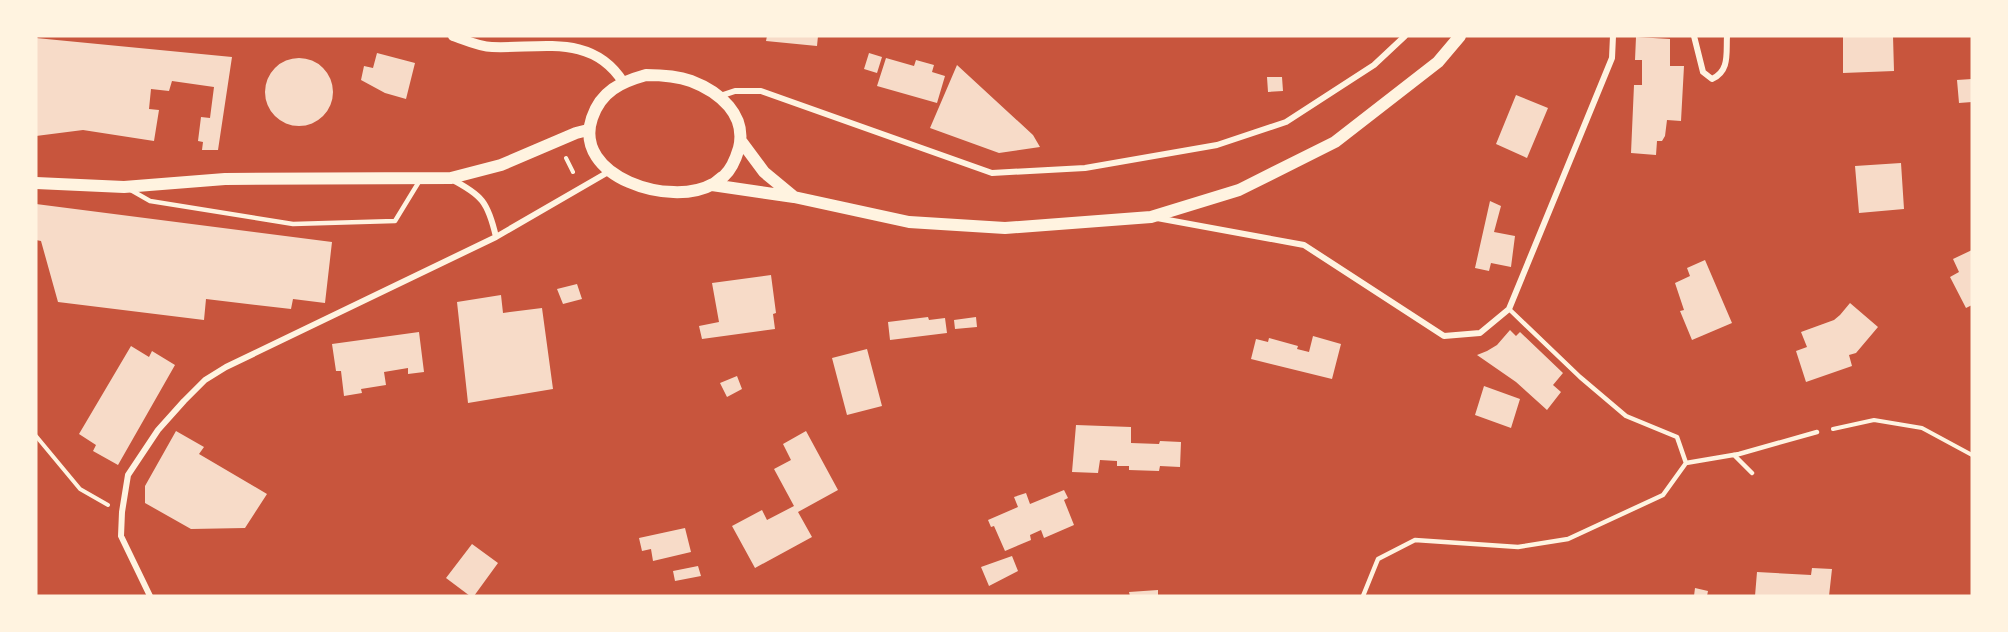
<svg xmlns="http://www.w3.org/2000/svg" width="2008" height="632" font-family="'PT Sans',sans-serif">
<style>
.building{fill:#f7dbc8}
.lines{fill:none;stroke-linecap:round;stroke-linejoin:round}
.path{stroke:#fff3e0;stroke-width:4}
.service{stroke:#fff3e0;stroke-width:4.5}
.minor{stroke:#fff3e0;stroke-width:6}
.tertiary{stroke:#fff3e0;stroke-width:10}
.secondary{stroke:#fff3e0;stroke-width:12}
</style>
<rect width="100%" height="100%" fill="#c8553d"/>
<!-- building -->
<path class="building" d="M767 36H818L817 46 766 41Z
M1843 36H1893L1894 71 1843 73Z
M1636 37 1670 39V66H1684L1681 121 1667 120 1665 136 1662 141H1657L1656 155 1631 153 1634 85H1642V60H1635Z
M36 38 232 57 218 150H202L203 142 198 141 201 117 210 118 214 87 172 81 169 91 151 89 149 109 159 110 154 141 83 130 36 136Z
M377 53 415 63 406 99 385 93 361 80 364 66 373 68Z
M869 53 882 57 877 73 864 69Z
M265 92a34 34 0 1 1 68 0a34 34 0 1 1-68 0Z
M886 58 914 66 916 60 934 65 932 72 945 76 937 103 877 86Z
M957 65 1033 135 1040 147 999 153 930 128Z
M1267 77H1282L1283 91 1268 92Z
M1972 79V102L1959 103 1957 80Z
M1516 95 1548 108 1527 158 1496 144Z
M1901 163 1904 209 1859 213 1855 166Z
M1490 201 1501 206 1494 232 1515 236 1511 267 1491 263 1489 271 1475 268Z
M36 204 332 242 325 303 293 299 291 309 206 299 204 320 58 302 41 241 36 240Z
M1972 250V305L1966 308 1950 277 1959 272 1953 259Z
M1705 260 1732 323 1692 340 1680 311 1684 310 1675 283 1690 276 1687 268Z
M771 275 776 313 773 314 775 329 702 339 699 326 719 322 712 283Z
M577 284 582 299 563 304 557 289Z
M501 295 503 313 542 308 553 389 468 403 457 302Z
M1850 303 1878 327 1856 353 1849 355 1852 366 1806 382 1796 351 1807 347 1801 332 1834 320 1840 315Z
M928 317 929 320 945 318 947 333 890 340 888 322Z
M976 317 977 327 955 329 954 320Z
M1510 330 1516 336 1520 332 1563 373 1553 385 1561 392 1547 410 1516 382 1477 355 1487 351 1497 345Z
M419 332 424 372 408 374V368L384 372 386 385 361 389 362 393 344 396 341 371H336L332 344Z
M1313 336 1341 344 1332 379 1251 359 1256 339 1268 342 1269 338 1298 346 1297 349 1309 352Z
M131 346 149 357 152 351 175 365 118 465 93 451 96 445 79 434Z
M867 349 882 406 847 415 832 358Z
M737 376 742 389 727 397 720 383Z
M1484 386 1520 399 1511 428 1475 415Z
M1076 425 1131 427V443L1159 444 1160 441 1181 442 1180 467 1160 466 1159 471 1129 470V466H1117V461L1100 460 1098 473 1072 472Z
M176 431 204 447 199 454 267 494 245 528 191 529 145 503V486Z
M806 431 838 490 798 512 812 537 755 568 732 526 762 510 767 520 794 506 774 469 791 460 783 444Z
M1064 490 1068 498 1064 500 1074 525 1044 538 1041 530 1030 535 1031 540 1005 551 994 526 991 527 988 520 1018 507 1014 497 1026 493 1030 504Z
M685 528 691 552 653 561 651 549 642 551 639 538Z
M472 544 498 563 474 596H470L446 578Z
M1012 556 1018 571 989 586 981 567Z
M698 566 701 576 675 581 673 571Z
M1812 568 1832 569 1829 596H1755L1757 572 1811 575Z
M1695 588 1708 591 1707 596H1694Z
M1158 590V596H1130L1129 592Z"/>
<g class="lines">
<!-- path -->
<path class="path" d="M566 158 573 172
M1833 429 1874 420 1922 428 1972 455
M36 436 80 489 108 505"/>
<!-- service -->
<path class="service" d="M129 189 150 201 293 224 395 221 420 180
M1734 455 1752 473
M1686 463 1739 454 1817 432
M1363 596 1378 559 1415 540 1518 547 1568 539 1663 495 1686 463 1677 437 1626 416 1580 377 1509 309"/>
<!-- minor -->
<path class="minor" d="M1694 36 1703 72 1712 79C1730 71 1726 53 1727 36
M720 96 735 91H761L992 173 1085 168 1217 145 1286 122 1374 65 1405 36
M451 179C482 195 488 202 496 237
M1157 218 1304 245 1444 336 1480 333 1509 309 1612 58 1613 36
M150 596 121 536 122 512 128 475 158 430 184 401 205 380 226 367 496 237 610 171"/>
<!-- tertiary -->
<path class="tertiary" d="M453 36C465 40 479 47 492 47 541 49 592 33 623 82"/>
<!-- secondary -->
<path class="secondary" d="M646 75C661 75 677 76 691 81 720 92 747 115 739 148 736 158 732 169 724 176 720 178 717 182 713 184 671 208 572 177 592 118 601 91 621 82 646 75Z
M741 141 764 172 793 196
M36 183 124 187 225 179 451 178 501 165 576 133 588 130
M712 185 794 197 909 222 1005 228 1151 217 1239 190 1335 142 1438 62 1460 36"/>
</g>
<!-- border -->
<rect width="2008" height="632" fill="none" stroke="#fff3e0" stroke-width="75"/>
</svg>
